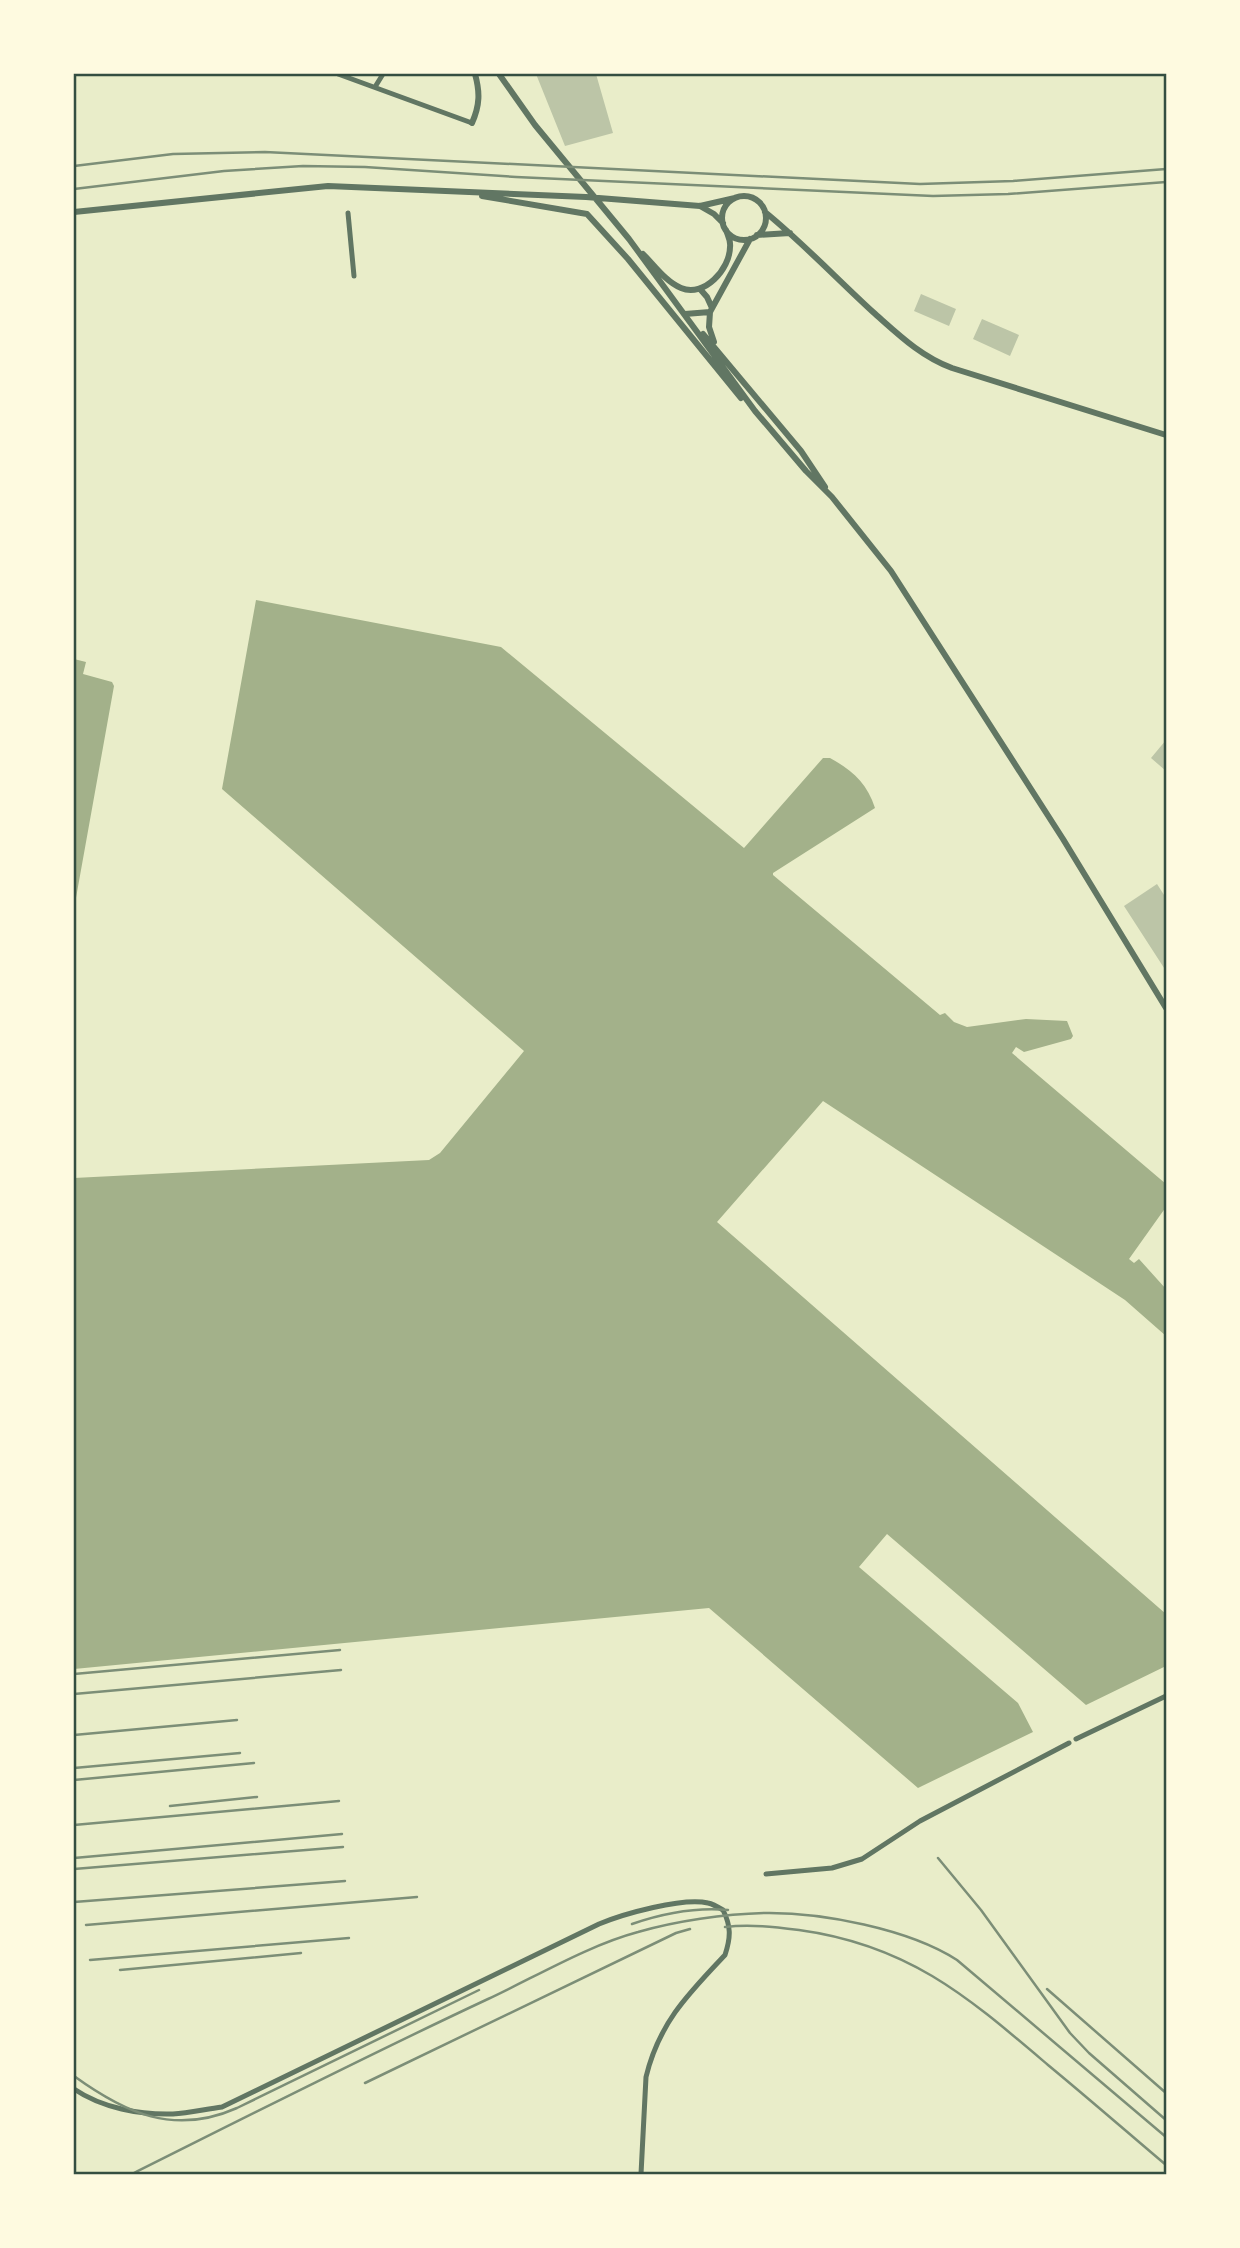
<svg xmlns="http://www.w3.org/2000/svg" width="1240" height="2248" font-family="Raleway,sans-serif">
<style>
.water{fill:#a3b18a}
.building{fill:#bcc5a7}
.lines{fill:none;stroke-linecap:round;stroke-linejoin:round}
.minor{stroke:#617663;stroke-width:5}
.tertiary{stroke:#617663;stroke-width:6}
.rail{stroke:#7c8e77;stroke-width:2.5}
.neatline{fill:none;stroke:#344e41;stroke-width:2.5}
</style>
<rect width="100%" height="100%" fill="#e9edc9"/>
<!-- water -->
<path class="water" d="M256 600 501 647 744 848 823 758H830C852 770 867 783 875 808L773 873V875L940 1015 945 1013 954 1022 967 1027 1026 1019 1067 1021 1073 1036 1071 1039 1024 1052 1016 1047 1012 1053 1166 1184V1207L1129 1259 1134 1263 1139 1259 1166 1289V1336L1125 1300 823 1101 717 1222 1166 1614V1666L1086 1705 887 1534 859 1567 1018 1703 1033 1732 918 1788 709 1608 74 1669V1178L429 1160 440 1153 524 1051 222 789Z
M74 659 86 662 83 674 112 682 114 686 74 909Z"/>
<!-- building -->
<path class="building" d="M536 74H596L613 133 565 146Z
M921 294 956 309 949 326 914 311Z
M982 319 1019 335 1010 356 973 339Z
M1166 740V771L1151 758Z
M1157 884 1166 898V971L1124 906Z"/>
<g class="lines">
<!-- minor -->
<path class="minor" d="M338 74 472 123
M375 87 383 74
M348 213 354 276
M1076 1739 1166 1696
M766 1874 832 1868 862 1859 920 1821 1069 1743
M74 2089C102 2108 140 2115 173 2114 189 2113 206 2109 222 2107L599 1924C623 1914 683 1897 708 1903 713 1904 718 1907 723 1910 731 1926 731 1937 725 1955 688 1994 659 2023 646 2077L641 2174"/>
<!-- tertiary -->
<path class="tertiary" d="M499 74 535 125 629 239 755 411 806 471 832 497 891 571 1063 839 1166 1008
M472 123C480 105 480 92 475 74
M482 196 587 214 628 259 741 398
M722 218a22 22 0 1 1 44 0a22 22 0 1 1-44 0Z
M700 206 714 214 723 223
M74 212 328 186 586 197 700 206 735 198
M765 212C803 243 837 279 873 312 898 334 920 356 952 368L1166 435
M757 235 790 233
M643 254C654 265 666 282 681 288 704 298 730 269 730 247 731 241 728 236 726 230
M700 289 707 297 712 308
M685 314 710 312
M703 334 801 451 825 487
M714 342 709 327 710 312 750 239"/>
<!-- rail -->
<path class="rail" d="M74 166 173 154 265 152 920 184 1013 181 1166 169
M74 189 224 171 303 166 365 167 516 177 933 196 1008 194 1166 182
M74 1674 340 1650
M74 1694 341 1670
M74 1735 237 1720
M74 1768 240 1753
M74 1780 254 1763
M170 1806 257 1797
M74 1825 339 1801
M74 1858 342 1834
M938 1858 981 1910 1070 2033 1089 2053 1166 2120
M74 1869 343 1847
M74 1902 345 1881
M632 1924C664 1913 695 1907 728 1910
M86 1925 417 1897
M725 1927C750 1924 775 1927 799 1930 909 1945 968 1997 1048 2065 1088 2098 1127 2132 1166 2165
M90 1960 349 1938
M120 1970 301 1953
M1047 1989 1166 2093
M74 2076C125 2113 174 2136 237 2108L479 1990
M365 2083 676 1933 690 1929
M132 2174C250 2115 368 2055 488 1999 535 1977 589 1945 638 1932 676 1921 724 1914 764 1913 821 1912 909 1929 957 1960L1166 2137"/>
</g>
<!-- border -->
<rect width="1240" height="2248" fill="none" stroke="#fefae0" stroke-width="150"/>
<rect x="75" y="75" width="1090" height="2098" class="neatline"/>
</svg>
